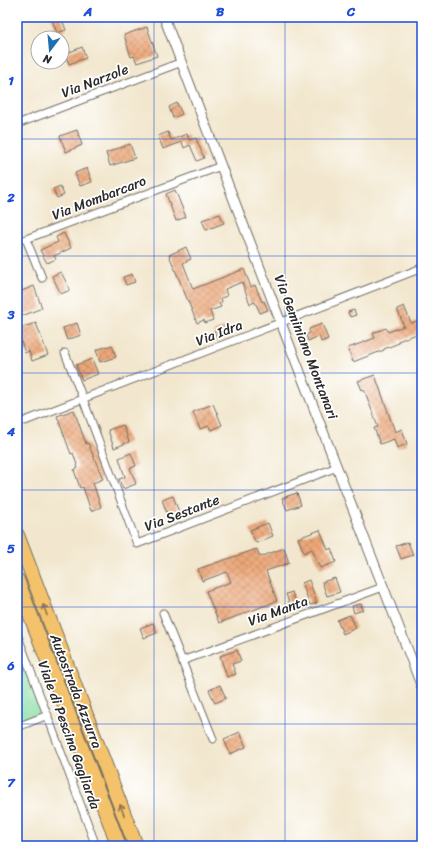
<svg xmlns="http://www.w3.org/2000/svg" width="439" height="863" font-family="Sriracha,sans-serif">
<style>
.grass{fill:#84db9f;stroke:#588365}
.building{fill:url(#building-cross-hatch)}
.lines{fill:none;stroke-linecap:round;stroke-linejoin:round}
.minor-casing{stroke:#716d64;stroke-width:9}
.tertiary-casing{stroke:#716d64;stroke-width:11}
.motorway-casing{stroke:#716d64;stroke-width:16}
.minor{stroke:#fff;stroke-width:7}
.tertiary{stroke:#fff;stroke-width:9}
.motorway{stroke:#f4c26a;stroke-width:14}
.oneway{stroke:#90764a}
.grid{fill:none;stroke:#1d4ed8;stroke-width:1;stroke-opacity:0.55}
.labels{text-anchor:middle;dominant-baseline:central;stroke-width:3.5;stroke-linejoin:round;paint-order:stroke}
.street-label{font-size:14px;fill:#2b2b2b;stroke:#fff}
.neatline{fill:none;stroke:#1d4ed8;stroke-width:1.5}
.grid-label{font-size:13px;text-anchor:middle;font-weight:bold;fill:#1d4ed8}
</style>
<defs>
<pattern id="building-cross-hatch" width="8" height="8" patternUnits="userSpaceOnUse"><rect width="8" height="8" fill="#eda778"/><path d="M0 0l8 8M0 8l8-8" fill="none" stroke="#c08863"/></pattern>
</defs>
<rect width="100%" height="100%" fill="#fff"/>
<filter id="ink" filterUnits="userSpaceOnUse"><feTurbulence type="fractalNoise" baseFrequency=".025" numOctaves="2"/><feDisplacementMap in="SourceGraphic" scale="8" xChannelSelector="R" yChannelSelector="G"/><feConvolveMatrix kernelMatrix="1 2 1 2 8 2 1 2 1" color-interpolation-filters="sRGB"/></filter>
<filter id="wash" filterUnits="userSpaceOnUse"><feTurbulence type="fractalNoise" baseFrequency=".012" numOctaves="4" result="noise"/><feDisplacementMap in="SourceGraphic" scale="16" xChannelSelector="R" yChannelSelector="G"/><feGaussianBlur stdDeviation="0.9" result="paint"/><feColorMatrix in="noise" values="0 0 0 0 0 0 0 0 0 0 0 0 0 0 0 0 0 1.4 0 .05"/><feComposite in="paint" operator="in"/></filter>
<g filter="url(#wash)">
<rect width="100%" height="100%" fill="#f2e7ce"/>
<!-- grass -->
<path class="grass" d="M17 645 42 713 17 722Z"/>
<g id="blocks">
<!-- building -->
<path class="building" d="M51 17H61L66 30 57 33Z
M147 27 157 56 137 63 134 56 131 57 124 35Z
M82 47 86 58 69 64 65 54Z
M177 103 182 114 173 118 169 107Z
M77 130 82 145 66 152 60 136Z
M168 132 171 140 187 134 189 140 196 138 204 158 197 161 190 145 184 148 182 142 163 149 158 136Z
M130 144 135 158 110 166 106 153Z
M87 168 92 182 80 186 75 173Z
M60 186 64 195 57 198 53 189Z
M175 190 186 217 176 221 166 194Z
M220 214 224 223 206 230 202 220Z
M64 233 71 248 54 256 56 259 47 263 40 250 58 242 56 237Z
M186 247 191 259 183 263 193 289 244 269 251 287 255 285 262 302 264 301 268 310 260 313 255 302 250 304 242 282 225 289 227 296 221 298 222 302 219 303 221 307 210 311 213 320 205 323 204 320 197 323 169 255Z
M61 272 70 290 61 294 52 276Z
M132 274 135 282 126 285 123 277Z
M34 286 42 308 17 318V293Z
M404 306 411 323 421 320 422 323V332L398 341 399 343 384 349V350L353 362 348 348 375 338 373 333 386 328 388 332 404 326 397 309Z
M354 310 356 315 350 317 348 312Z
M36 323 48 355 32 361 29 351 25 353 19 335 22 334 20 328Z
M77 323 81 335 67 340 63 328Z
M322 324 328 339 321 342 319 336 308 341 306 335 310 333 309 329Z
M226 327 229 334 217 338 214 331Z
M112 345 116 357 100 362 96 350Z
M92 359 98 374 82 380 76 365Z
M375 375 395 432 402 429 407 444 397 448 394 439 380 444 374 428 378 427 364 389 362 390 358 381Z
M213 404 222 425 211 430 209 426 200 429 193 412Z
M74 410 86 444 88 443 103 479 93 483 101 507 91 511 83 487 80 488 74 470 78 468 73 453 71 454 57 416Z
M123 425 129 442 114 448 108 430Z
M131 453 136 466 130 468 136 484 123 489 119 479 125 477 119 458Z
M297 493 301 505 287 510 282 498Z
M173 496 179 512 168 516 162 500Z
M268 523 273 536 256 543 250 530Z
M320 530 328 550 331 548 336 562 320 568 312 549 304 553 298 538Z
M408 542 413 555 401 559 396 546Z
M284 548 289 563 266 571 277 601 219 623 206 591 231 582 227 572 202 581 198 569 257 549 260 557Z
M335 578 340 592 327 596 322 582Z
M309 580 317 603 310 605 302 583Z
M292 592 296 602 290 605 286 594Z
M361 604 363 610 354 613 352 606Z
M350 615 356 628 343 634 337 620Z
M153 623 157 633 144 638 140 628Z
M237 650 241 661 232 664 236 674 227 677 220 656Z
M220 685 226 698 215 703 209 690Z
M240 732 246 747 230 754 224 739Z"/>
</g>
</g>
<g filter="url(#ink)">
<use href="#blocks" fill-opacity="0" stroke="#716d64" stroke-width="1"/>
<g class="lines">
<defs>
<path id="minor" d="M17 124 182 62
M42 278 26 239 221 166
M65 353 83 399 137 544 337 467
M25 421 422 268
M163 613 213 739
M17 634 96 846
M182 661 383 587
M17 727 48 715"/>
<path id="tertiary" d="M164 17 276 310 422 687"/>
<path id="motorway" d="M17 535 136 846
M17 580 119 846"/>
</defs>
<!-- minor casing -->
<use href="#minor" class="minor-casing"/>
<!-- tertiary casing -->
<use href="#tertiary" class="tertiary-casing"/>
<!-- motorway casing -->
<use href="#motorway" class="motorway-casing"/>
<!-- minor -->
<use href="#minor" class="minor"/>
<!-- tertiary -->
<use href="#tertiary" class="tertiary"/>
<!-- motorway -->
<use href="#motorway" class="motorway"/>
</g>
<!-- one-way arrows -->
<defs><path id="oneway-shaft" d="M-6 0H5M1.5-3L5.5 0L1.5 3" fill="none" stroke-width="1.6" stroke-linecap="round" stroke-linejoin="round"/></defs>
<g class="oneway">
<use href="#oneway-shaft" transform="translate(45 610) rotate(-111)"/>
<use href="#oneway-shaft" transform="translate(122 810) rotate(-111)"/>
</g>
</g>
<!-- grid -->
<path class="grid" d="M154 17V846M285 17V846M17 139H422M17 256H422M17 373H422M17 490H422M17 607H422M17 724H422"/>
<g class="labels">
<!-- street labels -->
<g class="street-label">
<text transform="translate(95 81) rotate(-21)">Via Narzole</text>
<text transform="translate(99 198) rotate(-21)">Via Mombarcaro</text>
<text transform="translate(219 333) rotate(-21)">Via Idra</text>
<text transform="translate(306 347) rotate(69)">Via Geminiano Montanari</text>
<text transform="translate(182 513) rotate(-21)">Via Sestante</text>
<text transform="translate(278 611) rotate(-20)">Via Manta</text>
<text transform="translate(76 691) rotate(69)">Autostrada Azzurra</text>
<text transform="translate(69 735) rotate(70)">Viale di Pescina Gagliarda</text>
</g>
</g>
<!-- margin -->
<rect width="439" height="863" fill="none" stroke="#fff" stroke-width="44"/>
<!-- north arrow -->
<g transform="translate(50 50) rotate(196)"><circle r="19" fill="#ffffff" stroke="#aaaaaa"/>
<path d="M0-3L7 15L0 10L-7 15Z" fill="#1f6fb2"/>
<text y="-6" font-size="11" font-weight="bold" text-anchor="middle" fill="#2b2b2b">N</text>
</g>
<rect x="22" y="22" width="395" height="819" class="neatline"/>
<g class="grid-label">
<text x="88" y="16">A</text>
<text x="220" y="16">B</text>
<text x="351" y="16">C</text>
<text x="11" y="85">1</text>
<text x="11" y="202">2</text>
<text x="11" y="319">3</text>
<text x="11" y="436">4</text>
<text x="11" y="553">5</text>
<text x="11" y="670">6</text>
<text x="11" y="787">7</text>
</g>
</svg>
